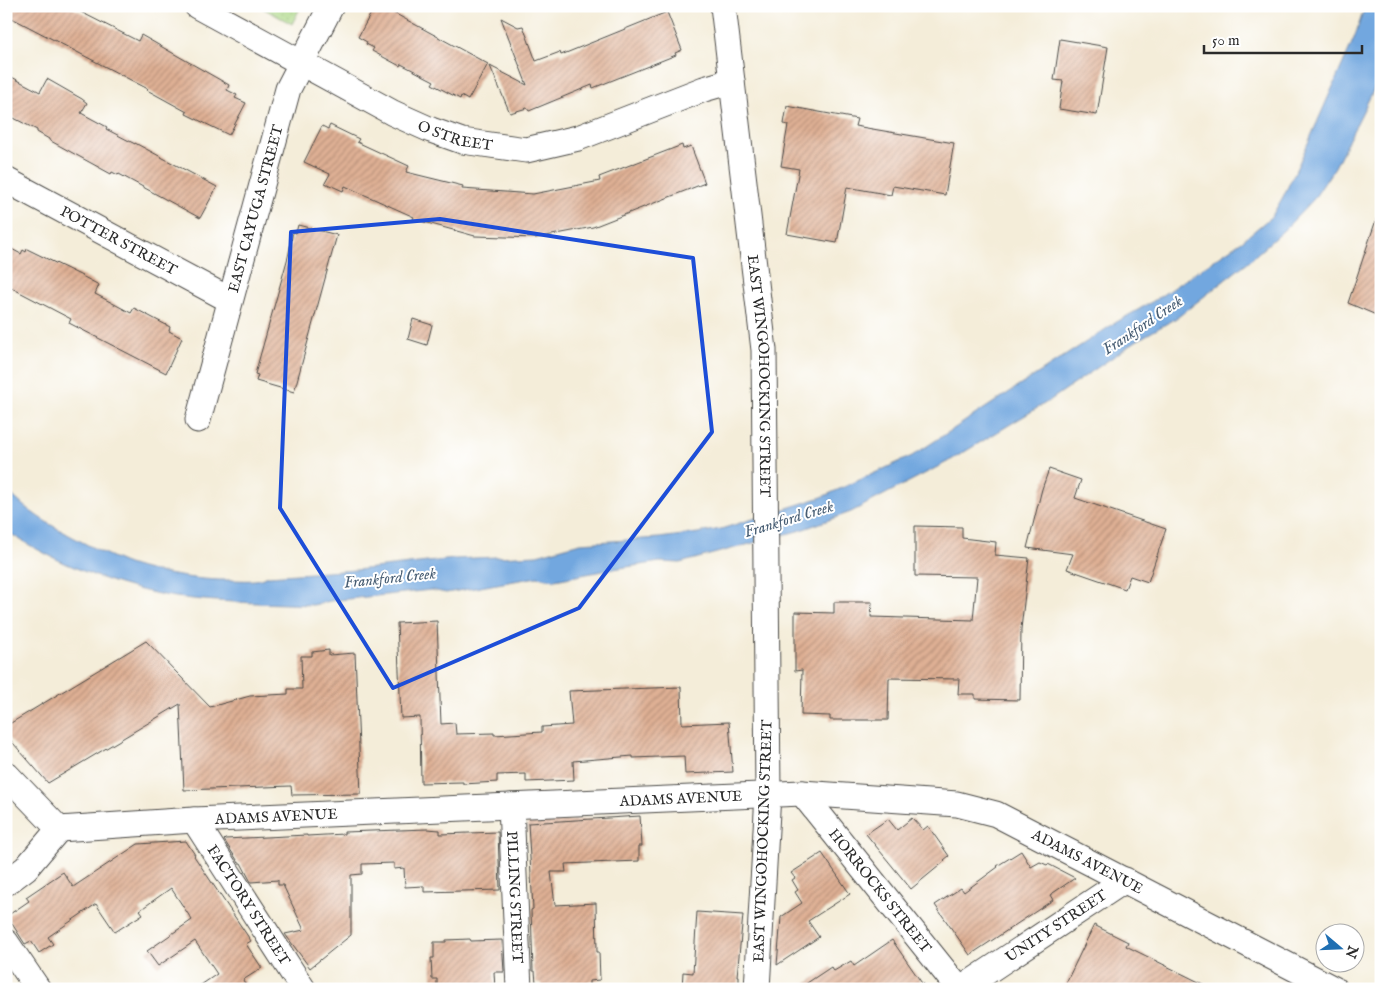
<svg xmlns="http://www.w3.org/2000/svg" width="1387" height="995" font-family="'IM FELL English',serif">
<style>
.grass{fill:url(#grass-dots);stroke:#6b8157}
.garden{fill:#abd783;stroke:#6b8157}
.water{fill:#72a7df;stroke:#4e6985}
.building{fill:url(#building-hatch)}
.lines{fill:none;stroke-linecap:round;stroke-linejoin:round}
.street-casing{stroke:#494845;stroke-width:27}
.street{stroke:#fff;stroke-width:25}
.marked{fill:none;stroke:#1d4ed8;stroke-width:4;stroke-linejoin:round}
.labels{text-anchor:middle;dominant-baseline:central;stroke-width:4;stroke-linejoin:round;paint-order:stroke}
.street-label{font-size:15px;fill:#2b2b2b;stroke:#fff}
.water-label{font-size:16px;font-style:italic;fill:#475d73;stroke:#fff}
</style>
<defs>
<pattern id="grass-dots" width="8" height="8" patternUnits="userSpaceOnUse" patternTransform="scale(1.25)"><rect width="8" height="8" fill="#abd783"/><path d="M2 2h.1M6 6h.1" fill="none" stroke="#93b971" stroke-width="1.8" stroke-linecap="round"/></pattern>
<pattern id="building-hatch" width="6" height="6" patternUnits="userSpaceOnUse" patternTransform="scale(1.25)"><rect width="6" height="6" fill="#dfb094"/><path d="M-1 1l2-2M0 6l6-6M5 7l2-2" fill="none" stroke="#b58f79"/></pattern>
</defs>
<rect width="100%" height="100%" fill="#fff"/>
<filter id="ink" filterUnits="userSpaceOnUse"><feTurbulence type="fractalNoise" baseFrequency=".02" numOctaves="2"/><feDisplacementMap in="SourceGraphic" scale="10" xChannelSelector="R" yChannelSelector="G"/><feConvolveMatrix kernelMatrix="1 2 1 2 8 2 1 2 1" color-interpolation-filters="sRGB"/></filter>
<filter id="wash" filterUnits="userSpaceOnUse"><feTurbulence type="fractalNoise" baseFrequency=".0096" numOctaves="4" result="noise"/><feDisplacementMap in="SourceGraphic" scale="20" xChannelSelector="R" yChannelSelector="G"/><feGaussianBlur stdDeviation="1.12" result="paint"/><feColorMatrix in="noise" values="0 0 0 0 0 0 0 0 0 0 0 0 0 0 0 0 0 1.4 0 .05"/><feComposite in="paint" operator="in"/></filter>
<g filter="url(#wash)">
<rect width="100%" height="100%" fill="#f4edd9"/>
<!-- grass -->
<path class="grass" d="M259 6H301L292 24Z"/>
<!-- garden -->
<path class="garden" d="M6 819 10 863 6 865Z"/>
<!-- water -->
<path class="water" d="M1365 6H1381V75L1335 167 1313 200 1286 228 1249 261 1178 317 1136 341 1049 401 951 460 851 512 801 530 680 563 660 562 613 569 555 580 537 577 446 593 431 590 330 601 313 605C268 603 221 603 176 597 116 588 56 563 6 531V492L10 493C27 511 47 523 69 535 86 544 104 554 123 562 151 573 201 581 231 580 244 580 257 582 268 576L356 570 454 559 537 555 580 543 659 538 698 533 721 529 822 497 912 456 1115 323 1155 300 1242 241 1272 216 1284 195 1301 159 1355 36Z"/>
<g id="blocks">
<!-- building -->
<path class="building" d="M6 6H69L138 41 141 35 229 85 227 90 237 95 235 98 246 103 229 135 186 114 187 112 147 90 148 89 6 15Z
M375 6H381L488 64 468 100 461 96 460 99 432 84 434 81 401 64 400 66 372 51 374 48 366 44 367 42 358 37Z
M667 12 682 50 675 53 676 55 593 88 592 85 529 111 527 108 510 113 490 66 527 85 501 18 518 27 523 26 536 61 560 52 561 55Z
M1060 39 1108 47 1097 115 1059 109 1063 81 1054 80Z
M6 74 40 92 47 79 82 99 87 103 81 113 107 127 106 129 135 144V143L217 187 200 218 119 174 118 175 112 172 111 174 49 140V139L37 132V130L6 114Z
M787 106 857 119 855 126 954 143 945 195 893 186 891 195 847 187 837 243 787 234 799 169 781 166 788 125 784 124Z
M330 125 359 139 357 142 409 166 406 172 463 186 462 189 533 194 600 181 599 177 682 145 683 149 691 146 705 183 593 227 536 238 475 236 413 219 414 217 345 186 343 191 325 183 330 174 304 162 322 126 328 129Z
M1378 214 1381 215V317L1348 303Z
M298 225 337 235 294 392 256 381 258 375 255 374 288 257 293 232 296 233Z
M6 246 21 254 23 250 26 252 27 249 82 276 99 285 95 294 101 297 131 313 134 308 170 327 169 331 182 338 166 373 69 323 71 319 6 285Z
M413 319 432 325 427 345 408 339Z
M1049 469 1081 480 1075 498 1166 529 1148 582 1130 576 1125 589 1067 569 1073 554 1027 548 1042 489Z
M915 526 962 527V538L996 542 995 555 1029 558 1021 629 1020 700 975 699V694H958L959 679 889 678 888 720H830V716L801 715 802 670 795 671V612L834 613V602H872L871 617 973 620 977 577 915 576Z
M437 621 441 724 455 723 456 734 494 733V735L542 732V727L572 725 569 691 681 687 682 724 729 722 733 772 685 774 684 756 633 758V756L573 761 574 780 526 782V774L497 775V782L463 784V782L421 783 420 717 401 718 397 623Z
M146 641 210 707 250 696 288 694V689H302L301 656H312V652L329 650V655L355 653 361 794 292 795 291 786 184 790 180 704 48 783 6 735V726Z
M640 816 642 846H639V861L565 864 566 872H551L555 905 596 903 597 952H599L600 980 589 981V989H541V983H536L535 971H533L531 910 533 909 528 823Z
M912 818 923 830 928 826 949 856 944 860 945 861 911 889 866 834 888 819 897 830Z
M427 829 440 830V834L498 832 500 890 424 892V886L405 887 404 868 394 869V863L362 864V874L351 875V935L310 968 285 934 304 930 283 885H278V880L251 882 241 863H239L224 840 225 839 307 835V836L344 834V832Z
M186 841 195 855 194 856 251 941 246 944 262 968 243 980 248 989H195L217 974 195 941 158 966 147 951 192 920 171 888 140 910 143 914 115 932 96 904 48 937 53 944 39 953 31 941 25 944 7 916 29 901 26 897 63 872 73 887 138 844Z
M1021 851 1031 867 1040 862 1047 865 1048 864 1075 878 1050 895 1053 900 970 955 935 905 961 888 964 892 998 867 997 866Z
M822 853 850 894 808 921 819 937 777 965 781 917 802 903 795 892 798 890 792 880 795 878 791 873Z
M697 912 743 915 737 976H739V989H682L683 972 693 973Z
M1094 925 1128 942 1126 946 1213 989H1063Z
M470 939 471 941 502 940 504 972H494L495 989H437V979H432L431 958H434V942H446V940Z
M892 940 926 989H798L831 967 834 971 851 961 854 966Z"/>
</g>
</g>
<g filter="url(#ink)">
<use href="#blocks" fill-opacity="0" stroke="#494845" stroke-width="1"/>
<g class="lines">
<defs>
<g id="street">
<path id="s1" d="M197 6 393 113 431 130 462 141 526 150 578 138 704 89 732 81"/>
<path id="s2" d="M723 6 764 350 768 794 757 989"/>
<path id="s3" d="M6 180 230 300"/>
<path id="s4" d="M198 420 288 89 331 6"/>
<path id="s5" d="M6 774 59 829 194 820 802 793 957 804 996 814 1334 989"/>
<path id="s6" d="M802 793 959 989"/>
<path id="s7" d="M511 806 519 989"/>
<path id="s8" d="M194 820 303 989"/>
<path d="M6 883 26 868 59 829"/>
<path d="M6 942 38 989"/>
<path id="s9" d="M961 989 1125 880"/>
</g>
</defs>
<!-- street casing -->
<use href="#street" class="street-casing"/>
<!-- street -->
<use href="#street" class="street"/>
</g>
</g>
<!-- marked area -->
<path class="marked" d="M440 219 693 258 712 432 579 608 393 688 280 508 291 232Z"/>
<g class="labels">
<!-- street labels -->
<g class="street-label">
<text stroke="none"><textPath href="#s1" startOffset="290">O STREET</textPath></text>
<text stroke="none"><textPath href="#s4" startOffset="219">EAST CAYUGA STREET</textPath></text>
<text stroke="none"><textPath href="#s3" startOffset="128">POTTER STREET</textPath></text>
<text stroke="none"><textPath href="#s2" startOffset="372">EAST WINGOHOCKING STREET</textPath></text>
<text stroke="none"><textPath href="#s5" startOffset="699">ADAMS AVENUE</textPath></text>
<text stroke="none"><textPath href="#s5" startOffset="294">ADAMS AVENUE</textPath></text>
<text transform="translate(763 841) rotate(-88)">EAST WINGOHOCKING STREET</text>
<text stroke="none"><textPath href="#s5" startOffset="1119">ADAMS AVENUE</textPath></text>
<text stroke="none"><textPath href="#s6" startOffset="125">HORROCKS STREET</textPath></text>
<text stroke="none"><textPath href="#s7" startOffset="91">PILLING STREET</textPath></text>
<text stroke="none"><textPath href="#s8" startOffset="101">FACTORY STREET</textPath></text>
<text stroke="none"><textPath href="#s9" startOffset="114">UNITY STREET</textPath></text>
</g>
<!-- water labels -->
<g class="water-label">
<text transform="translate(1143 326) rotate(-34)">Frankford Creek</text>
<text transform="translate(789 520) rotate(-17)">Frankford Creek</text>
<text transform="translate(390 579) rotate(-6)">Frankford Creek</text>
</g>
</g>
<!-- margin -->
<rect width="1387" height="995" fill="none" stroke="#fff" stroke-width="25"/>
<!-- north arrow -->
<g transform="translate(1340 948) rotate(109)"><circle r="24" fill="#ffffff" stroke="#aaaaaa"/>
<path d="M0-4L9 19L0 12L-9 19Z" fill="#1f6fb2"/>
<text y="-8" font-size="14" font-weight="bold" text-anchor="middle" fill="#2b2b2b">N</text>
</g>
<!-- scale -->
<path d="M1204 45v8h158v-8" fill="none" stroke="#2b2b2b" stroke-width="2.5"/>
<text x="1212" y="45" font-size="15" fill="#2b2b2b" stroke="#ffffff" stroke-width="4" paint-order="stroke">50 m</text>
</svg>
